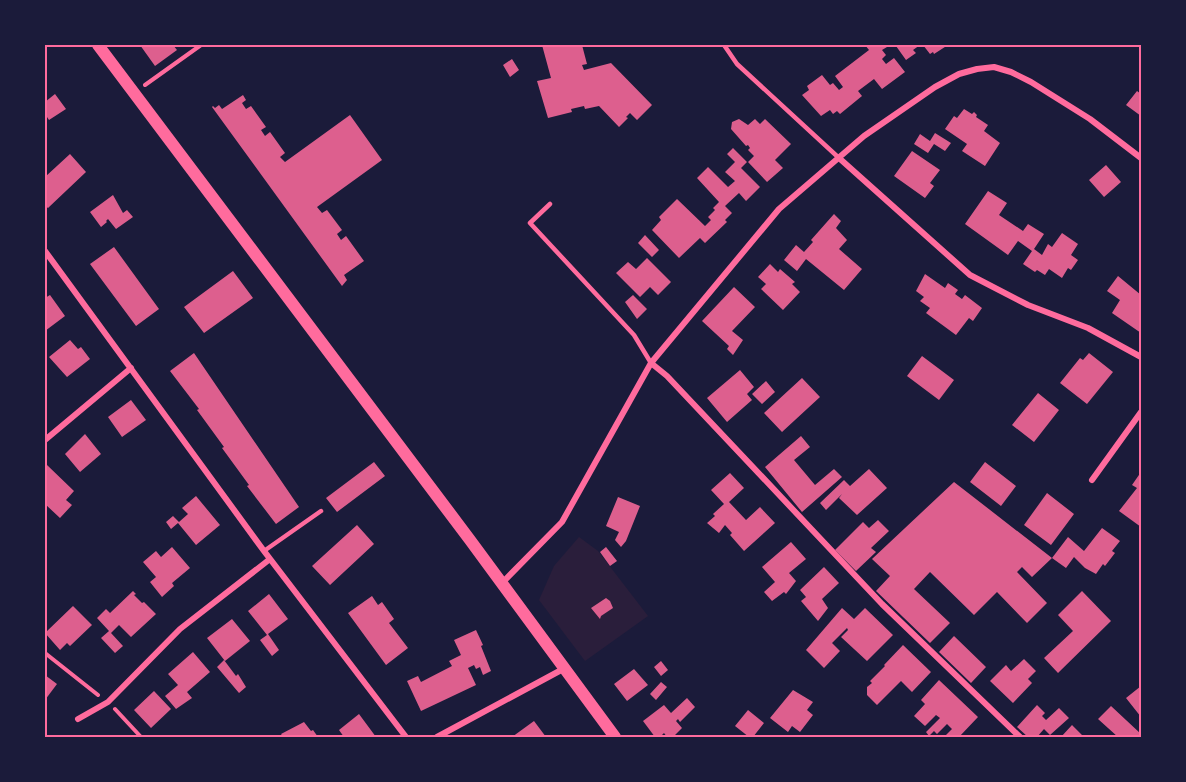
<svg xmlns="http://www.w3.org/2000/svg" width="1186" height="782" font-family="'Roboto Condensed',sans-serif">
<style>
.green{fill:#2a1e3b}
.building{fill:#dd5f8e}
.lines{fill:none;stroke-linecap:round;stroke-linejoin:round}
.path{stroke:#ff6b9d;stroke-width:4}
.service{stroke:#ff6b9d;stroke-width:4.5}
.minor{stroke:#ff6b9d;stroke-width:6}
.secondary{stroke:#ff6b9d;stroke-width:12}
.neatline{fill:none;stroke:#ff6b9d;stroke-width:2}
</style>
<rect width="100%" height="100%" fill="#1b1b3a"/>
<!-- green -->
<path class="green" d="M579 537 598 551 648 616 585 661 539 600 554 566Z"/>
<!-- building -->
<path class="building" d="M140 45H173L177 50 155 66Z
M542 45H582L587 64 582 65 584 70 611 63 652 105 637 120 630 113 626 117 628 118 619 127 599 106 585 109 584 106 571 109 572 112 548 118 537 81 551 78Z
M865 45H885L887 47 882 50 886 55 882 59 886 64 894 58 905 72 882 89 874 79 858 91 862 96 840 114 837 111 833 114 830 110 821 116 802 95 809 90 807 86 822 75 830 85 833 83 839 90 843 87 835 76 869 50Z
M898 45H920L913 50 916 53 906 60 896 46Z
M923 45H948L934 54 933 52 930 54Z
M512 59 519 70 510 77 503 65Z
M1137 91 1141 94V116L1126 105Z
M55 94 66 109 49 120 45 114V102Z
M243 95 246 100 242 103 246 109 251 106 266 127 261 130 265 136 270 132 285 153 280 157 285 162 350 115 382 160 317 207 322 213 327 210 342 230 337 234 341 240 346 236 364 261 344 275 347 280 342 286 212 107 213 106 215 108 219 105 222 109Z
M964 109 972 114 974 112 977 115 976 117 988 125 984 131 1000 143 985 166 962 151 967 144 945 129 954 116 957 118Z
M739 119 748 125 755 119 760 124 765 119 791 144 775 160 783 168 767 182 748 162 754 156 748 150 750 148 748 145 746 146 731 129 732 122Z
M935 133 951 143 945 151 934 144 928 153 914 144 920 134 930 141Z
M733 148 747 162 741 168 760 187 746 201 739 193 725 206 732 213 725 220 727 222 705 243 700 238 679 258 652 230 661 220 659 217 677 199 705 226 711 220 708 217 715 210 713 208 719 202 697 178 708 167 728 187 735 181 725 172 735 162 727 154Z
M912 151 940 170 930 183 934 186 925 198 894 176Z
M70 154 86 172 48 208 45 206V177Z
M1106 165 1121 182 1104 197 1089 180Z
M988 191 1007 203 999 215 1023 231 1028 224 1044 234 1034 249 1042 255 1048 244 1052 247 1062 233 1078 244 1071 255 1078 260 1071 270 1068 268 1062 278 1049 269 1045 275 1037 270 1035 272 1023 264 1032 251 1018 241 1008 255 965 224Z
M113 195 123 213 127 210 133 217 116 229 108 219 106 221 107 222 101 227 90 212Z
M834 214 841 221 836 228 847 240 839 249 862 269 844 290 806 259 797 271 784 260 796 245 804 252 813 242 811 240Z
M645 235 659 250 652 257 638 243Z
M114 247 159 309 136 326 90 264Z
M647 258 671 282 658 295 650 287 640 297 616 273 628 262 636 269Z
M770 264 778 272 780 269 795 282 792 284 800 292 783 310 761 289 766 284 758 277Z
M233 271 253 298 204 333 184 307Z
M925 274 945 288 948 283 958 290 955 294 962 299 965 295 982 308 973 321 969 318 956 335 926 313 930 308 920 301 924 297 916 291Z
M1118 276 1141 295V333L1112 313 1120 300 1107 291Z
M734 287 755 307 732 331 743 340 733 355 727 349 729 346 702 321Z
M50 295 65 316 45 331V298Z
M633 295 647 309 637 319 625 302Z
M70 340 78 349 81 347 90 359 67 377 49 357Z
M194 353 299 507 276 524 247 486 249 485 222 448 224 447 197 410 199 409 170 371Z
M1089 353 1113 372 1087 404 1060 383 1080 358 1083 360Z
M922 356 954 380 939 400 907 376Z
M740 370 754 387 747 394 752 400 727 422 707 398Z
M802 378 820 397 782 432 764 413Z
M766 381 775 392 762 404 752 394Z
M1038 393 1059 410 1034 442 1012 425Z
M131 400 146 420 122 437 108 417Z
M85 434 101 454 80 472 65 454Z
M801 436 810 447 794 460 815 485 834 469 842 477 802 512 765 467Z
M374 462 385 476 337 512 326 498Z
M985 462 1016 486 1001 506 970 482Z
M47 465 74 491 66 500 72 505 60 518 45 504V467Z
M869 469 887 488 857 515 839 498 842 494 826 510 820 503 844 480 850 486Z
M1141 472V527L1119 511 1137 488 1132 485Z
M730 473 744 488 729 502 746 520 760 507 775 523 744 551 730 535 732 533 725 525 719 533 707 523 715 516 713 514 724 504 711 490Z
M954 482 1052 558 1032 577 1022 567 1017 572 1047 603 1027 623 997 592 974 615 930 572 914 589 950 623 930 643 876 591 890 576 872 559Z
M1047 493 1074 514 1051 545 1024 525Z
M196 496 220 525 196 545 178 523 171 529 166 522 173 516 179 522 188 514 182 508Z
M618 497 640 506 626 541 621 547 615 540 619 532 606 526Z
M878 520 889 531 871 548 876 552 856 571 835 550 863 522 869 528Z
M357 525 374 544 330 585 312 566Z
M1102 528 1120 541 1112 551 1115 553 1105 566 1103 564 1096 574 1085 568 1074 557 1066 568 1052 558 1068 537 1084 551Z
M791 542 806 559 789 573 796 581 786 594 784 592 772 601 764 592 775 582 762 567Z
M172 547 190 568 172 583 174 586 162 597 150 582 156 577 143 562 156 551 161 557Z
M606 547 617 561 610 566 600 552Z
M824 567 839 583 822 599 828 608 818 621 801 601 806 597 800 590Z
M133 591 136 594 134 595 142 603 144 602 156 614 131 637 119 625 111 633 123 646 115 653 101 638 109 631 97 618 106 609 110 613Z
M1082 591 1111 621 1058 673 1044 658 1073 631 1058 615Z
M269 594 288 619 268 634 279 650 272 656 260 640 267 635 248 611Z
M372 596 378 605 382 602 394 619 389 623 408 648 386 665 348 613Z
M606 598 610 601 613 608 601 616 600 619 591 608Z
M73 606 92 625 70 646 67 643 60 650 45 633Z
M842 608 854 619 865 608 893 635 867 661 841 637 848 630 847 628 832 643 840 651 824 668 806 650Z
M232 619 250 641 225 661 207 638Z
M476 630 483 645 481 646 491 671 483 675 480 667 476 669 474 665 468 668 476 685 421 711 407 681 418 676 421 682 452 666 449 661 461 655 454 640Z
M954 636 986 667 971 683 939 652Z
M903 645 931 672 912 692 901 681 877 705 867 695V687L872 683 870 681 885 666 884 665Z
M193 652 210 672 187 692 192 698 176 709 165 696 178 685 168 674Z
M1024 659 1036 671 1028 679 1032 683 1013 703 990 681 1006 665 1011 671Z
M224 660 236 676 238 674 246 687 239 693 217 667Z
M661 661 668 670 661 676 654 667Z
M634 669 648 685 627 701 614 684Z
M45 675 57 684 45 700Z
M939 680 978 717 959 737H944L952 729 947 724 937 734 934 731 929 736 926 732 940 718 936 715 925 726 914 716 925 704 921 700Z
M661 682 667 687 656 700 650 694Z
M1141 686V717L1126 698Z
M793 690 813 702 807 710 813 715 800 732 792 726 788 732 770 718Z
M154 691 171 709 151 728 134 710Z
M687 698 695 707 680 722 678 719 676 721 682 728 673 737H667L664 733 660 737H655L643 721 664 705 671 713Z
M1037 705 1045 713 1042 716 1046 720 1059 708 1069 718 1050 735 1044 729 1037 737H1028L1017 727Z
M1111 706 1141 734V737H1118L1098 719Z
M748 710 764 723 753 737H749L735 726Z
M359 714 376 737H344L339 730Z
M534 721 546 737H512Z
M304 722 311 731 313 730 318 737H283L281 734Z
M1072 725 1084 737H1061Z"/>
<g class="lines">
<!-- path -->
<path class="path" d="M145 85 201 45
M45 653 98 695
M115 709 141 737"/>
<!-- service -->
<path class="service" d="M724 45 737 64 839 158
M550 204 530 223 634 335 651 363
M264 551 321 511"/>
<!-- minor -->
<path class="minor" d="M839 158 970 275 1028 305 1088 328 1141 357
M45 251 264 551 406 737
M651 363 667 376 882 604 1020 737
M45 440 131 368
M1092 480 1141 412
M502 583 562 522 651 363 779 209 864 136 935 87 959 74 977 69 994 67 1011 72 1031 82 1090 119 1141 158
M78 719 108 702 180 629 270 559
M437 737 565 668"/>
<!-- secondary -->
<path class="secondary" d="M98 45 470 540 615 737"/>
</g>
<!-- border -->
<rect width="1186" height="782" fill="none" stroke="#1b1b3a" stroke-width="93"/>
<rect x="46" y="46" width="1094" height="690" class="neatline"/>
</svg>
